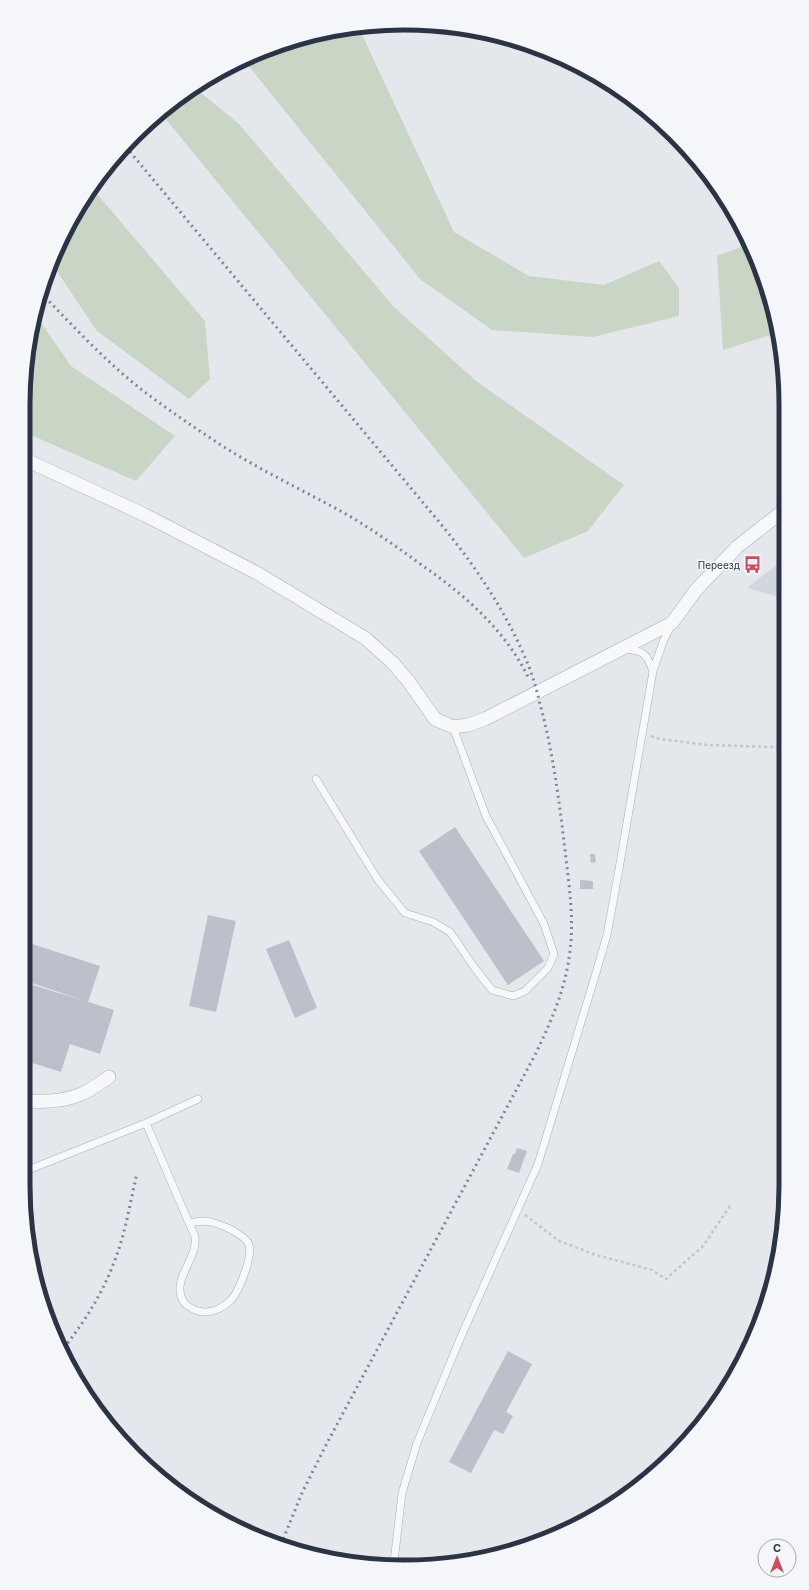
<svg xmlns="http://www.w3.org/2000/svg" width="809" height="1590" font-family="Inter,sans-serif">
<style>
.built{fill:#d2d6de}
.green{fill:#c9d6c5}
.building{fill:#bbc0ca}
.lines{fill:none;stroke-linecap:round;stroke-linejoin:round}
.service-casing{stroke:#a9aeb7;stroke-width:8}
.minor-casing{stroke:#a9aeb7;stroke-width:14}
.path{stroke:#c2c5cb;stroke-width:2.5;stroke-dasharray:3 3;stroke-linecap:butt}
.service{stroke:#f7f8fa;stroke-width:7}
.minor{stroke:#f7f8fa;stroke-width:13}
.rail{stroke:#7d8696;stroke-width:3;stroke-dasharray:2 4;stroke-linecap:butt}
.labels{text-anchor:middle;dominant-baseline:central;stroke-width:3;stroke-linejoin:round;paint-order:stroke}
.poi-label{font-size:10px;fill:#2b3445;stroke:#f4f6f9;text-anchor:end}
.rim{fill:none;stroke:#2b3445;stroke-width:5}
</style>
<rect width="100%" height="100%" fill="#e4e7ec"/>
<!-- built -->
<path class="built" d="M783 560V598L747 588Z"/>
<!-- green -->
<path class="green" d="M354 26H358L454 232 529 276 604 285 659 261 679 288V316L593 337 492 330 420 279 244 60 282 43Z
M195 88 239 124 394 307 476 381 624 485 588 531 524 558 160 112Z
M92 188 205 321 210 379 189 399 97 331 52 264 62 236Z
M749 244 757 259 777 333 723 350 717 256Z
M35 314 71 366 175 436 136 481 24 432V380Z"/>
<!-- building -->
<path class="building" d="M455 827 544 961 508 985 419 851Z
M590 854H595L596 862 591 863Z
M580 880 593 881V889H580Z
M208 915 236 921 216 1012 189 1006Z
M289 940 317 1008 295 1018 266 949Z
M26 942 100 966 88 1002 23 980V951Z
M23 982 114 1010 100 1054 70 1044 61 1072 23 1060Z
M517 1148 527 1151 519 1173 507 1169 513 1154H515Z
M508 1351 532 1364 506 1412 513 1416 503 1434 494 1430 471 1473 449 1462Z"/>
<g class="lines">
<defs>
<path id="service" d="M626 649C644 651 647 654 653 671
M316 779 378 880 405 913 433 922 450 932 474 967 492 990 513 996 525 991 548 968 554 954 544 924 486 816 453 727
M146 1123 189 1223C191 1228 194 1233 195 1237 198 1259 171 1279 183 1301 186 1306 192 1309 198 1311 210 1314 222 1309 231 1300 239 1291 256 1251 247 1241 243 1236 235 1232 230 1229 214 1222 207 1219 189 1223
M23 1172 146 1123 198 1099
M394 1562 402 1493 417 1443 460 1339 538 1164 596 973 607 935 619 869 653 671 663 642 671 625"/>
<path id="minor" d="M24 459 145 515 257 573 365 638 393 663 409 682 435 719 453 727 468 725 485 719 672 623 696 590 737 547 783 511
M23 1101C42 1102 61 1102 79 1095 90 1091 100 1083 109 1077"/>
</defs>
<!-- service casing -->
<use href="#service" class="service-casing"/>
<!-- minor casing -->
<use href="#minor" class="minor-casing"/>
<!-- path -->
<path class="path" d="M651 736 660 739 708 745 775 747 784 746
M525 1215 559 1241 596 1255 652 1270 666 1279 703 1246 730 1206"/>
<!-- service -->
<use href="#service" class="service"/>
<!-- minor -->
<use href="#minor" class="minor"/>
<!-- rail -->
<path class="rail" d="M126 147 440 523C473 563 503 607 524 655 531 670 536 687 540 704 553 752 559 800 565 850 569 886 575 922 569 958 564 993 550 1024 535 1055L326 1445 302 1493 282 1542
M41 293C74 327 108 364 146 393 170 411 195 428 221 445 263 472 309 493 353 518 377 533 400 549 423 566 465 595 505 630 528 677
M64 1348C84 1322 101 1296 113 1265 125 1236 130 1203 137 1173"/>
</g>
<!-- icons -->
<defs>
<symbol id="bus-bare" viewBox="-9 -9 18 18"><path d="M-5-6H5V4H4V6H2V4H-2V6H-4V4H-5ZM-3.5-4V0h7V-4ZM-3.5 1.2v1.5H-2V1.2ZM2 1.2v1.5H3.5V1.2Z" fill="#d1495b" stroke="#f4f6f9" stroke-width="2.5" paint-order="stroke"/></symbol>
</defs>
<g fill-rule="evenodd">
<use href="#bus-bare" x="740" y="552" width="25" height="25"/>
</g>
<g class="labels">
<!-- poi labels -->
<g class="poi-label">
<text x="740" y="565">Переезд</text>
</g>
</g>
<!-- crop -->
<path d="M0 0H809V1590H0ZM404 30H405A374 374 0 0 1 779 404V1186A374 374 0 0 1 405 1560H404A374 374 0 0 1 30 1186V404A374 374 0 0 1 404 30Z" fill="#f4f6f9" fill-rule="evenodd"/>
<path class="rim" d="M404 30H405A374 374 0 0 1 779 404V1186A374 374 0 0 1 405 1560H404A374 374 0 0 1 30 1186V404A374 374 0 0 1 404 30Z"/>
<!-- north arrow -->
<g transform="translate(777 1558)"><circle r="19" fill="#f4f6f9" stroke="#a4a8b1"/>
<path d="M0-3L7 15L0 10L-7 15Z" fill="#d1495b"/>
<text y="-6" font-size="11" font-weight="bold" text-anchor="middle" fill="#2b3445">С</text>
</g>
</svg>
